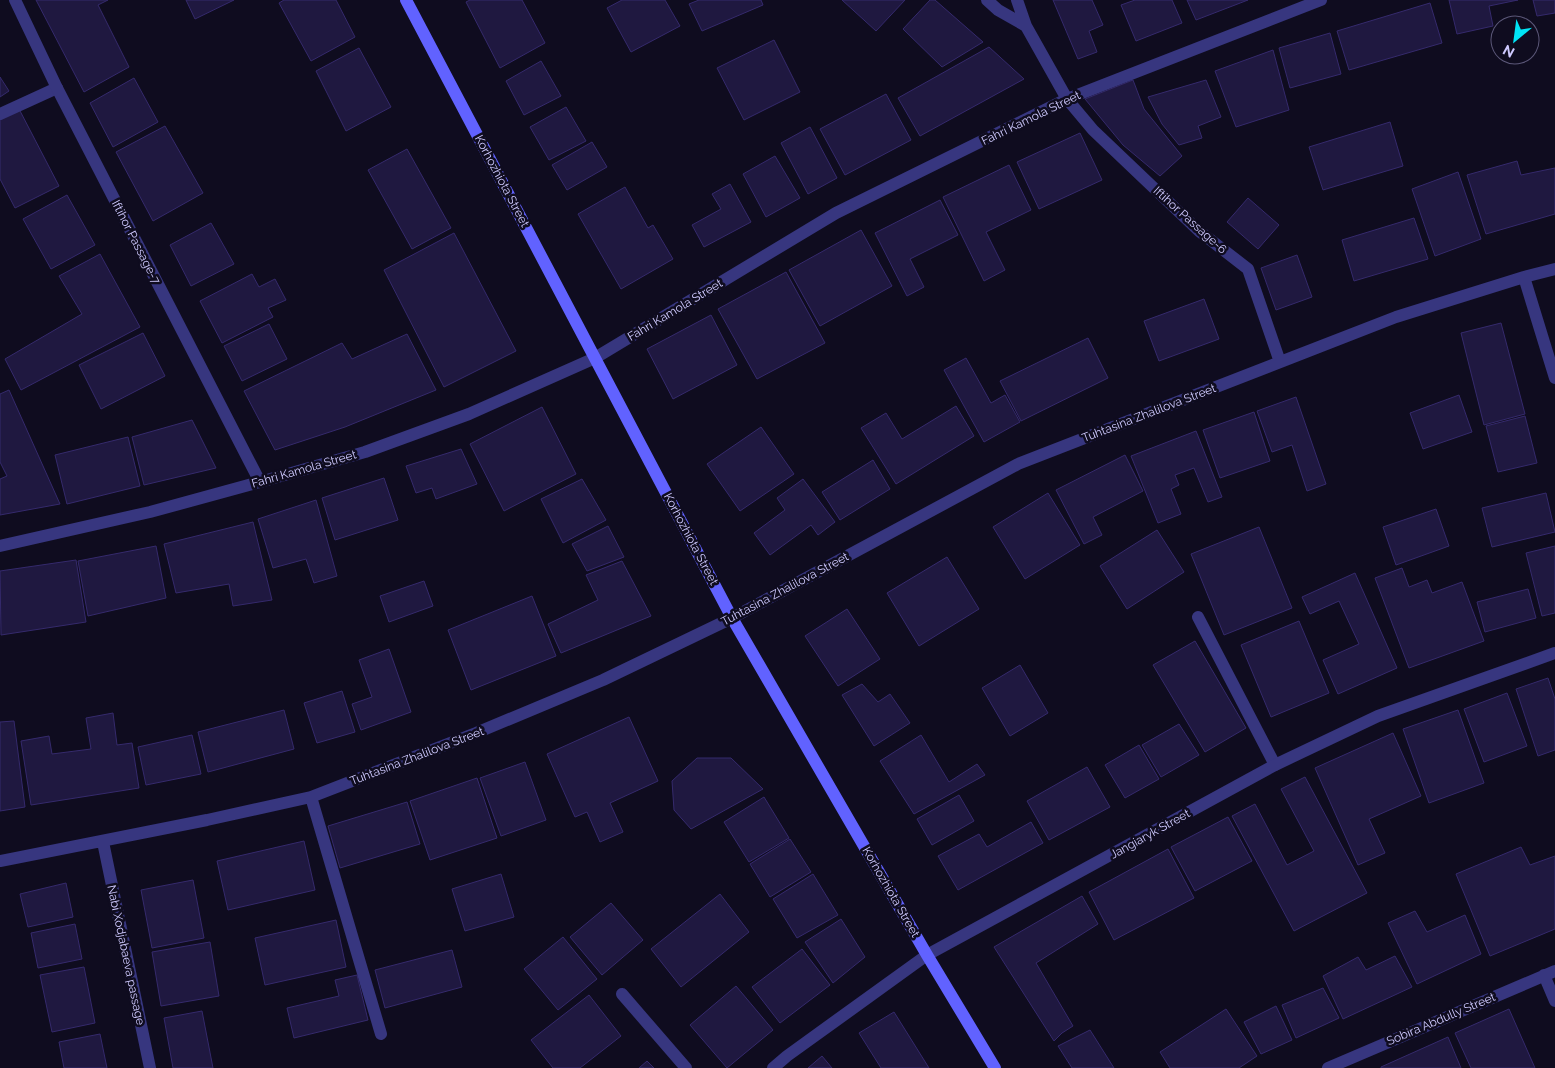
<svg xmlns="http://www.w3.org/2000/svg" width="1555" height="1068" font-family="Raleway,sans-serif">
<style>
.building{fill:#1f1840;stroke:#352a6c}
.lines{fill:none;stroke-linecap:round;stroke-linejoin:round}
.lane{stroke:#37367f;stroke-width:12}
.street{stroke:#37367f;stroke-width:12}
.secondary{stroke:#6162ff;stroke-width:12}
.labels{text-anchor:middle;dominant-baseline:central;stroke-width:5;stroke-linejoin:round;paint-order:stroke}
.street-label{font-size:12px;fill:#cfcaff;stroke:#0f0c1f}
</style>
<rect width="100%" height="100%" fill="#0f0c1f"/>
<!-- building -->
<path class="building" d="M36 0H108L98 5 129 67 84 92Z
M186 0H234L195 19Z
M284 0H336L355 37 311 61 279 3Z
M470 0H522L545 43 500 68 466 2Z
M622 0H665L680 26 631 52 607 8Z
M699 0H761L763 5 702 31 689 4Z
M842 0H905L876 31Z
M930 0H935L983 42 942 67 903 29Z
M1053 0H1092L1103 25 1089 31 1097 52 1078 59Z
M1135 0H1172L1182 23 1136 41 1121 5Z
M1187 0H1248L1196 20Z
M1449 0H1518L1489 6 1493 26 1457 34Z
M1533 0H1555V13L1537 16Z
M1430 3 1442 43 1349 70 1337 31Z
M1330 33 1341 74 1290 88 1279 48Z
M774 40 800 92 744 120 717 68Z
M989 47 1024 79 920 136 898 98Z
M359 48 391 107 346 131 316 71Z
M1273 50 1289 110 1236 127 1215 71Z
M541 61 561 96 524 115 506 81Z
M0 77 9 91 0 97Z
M134 78 158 122 113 147 90 103Z
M1133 80 1144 109 1182 156 1160 176 1123 145 1085 99Z
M1206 80 1221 117 1198 126 1202 138 1179 145 1162 124 1148 97Z
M886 94 911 140 845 175 820 129Z
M18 107 59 186 15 208 0 179V116Z
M566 107 586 141 549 160 530 127Z
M1390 122 1403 166 1323 190 1309 147Z
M165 126 203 193 153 221 116 152Z
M810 127 837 178 808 194 781 143Z
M1080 133 1102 180 1039 209 1017 162Z
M592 142 607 167 567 190 552 165Z
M407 149 451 228 412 249 368 170Z
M775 156 800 198 766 217 743 174Z
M1517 161 1521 175 1555 168V214L1486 234 1467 175Z
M1009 165 1031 210 986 232 1005 270 984 281 943 197Z
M1458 172 1481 239 1435 256 1412 189Z
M730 184 751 222 704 247 692 225 721 209 712 194Z
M625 187 648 228 653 225 673 259 621 289 578 214Z
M67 195 95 245 51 269 23 219Z
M1248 198 1279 225 1258 249 1227 222Z
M940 200 958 235 910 259 924 287 907 296 875 233Z
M1414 218 1428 259 1354 281 1342 240Z
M211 223 234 264 191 286 170 245Z
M861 230 892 286 820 326 789 270Z
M454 233 516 351 444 387 384 270Z
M100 254 140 327 21 390 5 359 82 314 59 276Z
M1297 255 1312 297 1276 310 1261 268Z
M786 272 825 343 757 379 718 309Z
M252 274 259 287 275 279 286 300 268 308 273 317 222 343 200 301Z
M1204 299 1219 339 1159 361 1144 321Z
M711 315 737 365 673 399 647 349Z
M1501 323 1525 414 1484 425 1461 333Z
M269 324 287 359 242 381 224 346Z
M143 333 165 376 101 409 79 365Z
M407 334 436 390 345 427 275 450 244 391 342 343 352 359Z
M1088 338 1108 378 1021 421 1000 381Z
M966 358 991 403 1005 395 1020 422 984 442 944 370Z
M9 390 60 504 0 515V479L7 476 0 462V394Z
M1459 395 1472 432 1423 449 1410 413Z
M1296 397 1326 484 1307 491 1292 445 1272 452 1257 411Z
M956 406 974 436 896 484 861 428 886 413 902 439Z
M542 407 576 474 504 511 470 444Z
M1254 412 1270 461 1220 478 1203 430Z
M1525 416 1537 463 1498 472 1486 426Z
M192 420 216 468 144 485 132 437Z
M761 427 794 474 740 511 707 464Z
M1196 431 1222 497 1208 502 1194 468 1175 475 1179 485 1171 489 1181 514 1158 523 1131 456Z
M128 437 140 486 67 504 55 455Z
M461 449 477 484 436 499 432 488 416 493 406 466Z
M1125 455 1143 491 1093 517 1102 535 1084 544 1056 490Z
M873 460 890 489 840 520 822 492Z
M384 478 398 520 335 540 322 498Z
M582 479 606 520 563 543 541 499Z
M803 479 835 522 818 535 811 525 770 555 754 533 785 510 777 498Z
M1048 493 1080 545 1025 579 993 527Z
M1546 493 1555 532 1492 547 1482 508Z
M316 500 337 576 314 583 306 559 273 568 258 519Z
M1436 509 1449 546 1396 565 1383 527Z
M253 522 272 600 233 606 229 584 176 593 164 544Z
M608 526 624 557 587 571 572 544Z
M1259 527 1292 608 1224 635 1191 554Z
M1157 530 1184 572 1127 609 1100 566Z
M156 546 166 598 88 616 78 561Z
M1555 546V613L1542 616 1526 553Z
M947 557 979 609 919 646 887 593Z
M76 560 86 622 1 635 0 571Z
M622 561 651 616 561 653 548 624 598 600 586 575Z
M1402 568 1409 587 1427 580 1432 593 1462 582 1484 641 1409 668 1375 578Z
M1355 573 1397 668 1338 694 1323 660 1359 644 1339 601 1310 614 1302 597Z
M424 581 433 606 389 622 380 596Z
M1528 589 1536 618 1485 632 1477 602Z
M532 596 556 656 471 690 448 630Z
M847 609 880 659 838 686 805 636Z
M1299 621 1329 693 1271 717 1241 645Z
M1195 641 1246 728 1205 752 1153 665Z
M389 649 411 712 361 730 352 704 372 697 359 660Z
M1020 665 1048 713 1010 736 982 688Z
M1548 678 1555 699V750L1538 756 1516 689Z
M862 684 878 702 890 694 910 723 874 746 842 695Z
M342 691 355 732 317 743 304 703Z
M1507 693 1527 746 1484 762 1464 709Z
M284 710 294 749 208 772 198 732Z
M1458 710 1484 783 1429 803 1403 729Z
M113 713 117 745 132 743 139 788 31 805 21 741 49 736 52 754 91 749 86 718Z
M629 717 658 781 610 803 623 832 600 842 587 812 575 817 547 754Z
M14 721 25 807 0 811V722Z
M1179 724 1199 755 1161 777 1142 745Z
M1393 733 1421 796 1369 819 1385 853 1358 865 1315 768Z
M192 735 201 774 146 785 138 747Z
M921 735 949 782 977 764 985 775 914 814 880 761Z
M1139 745 1159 779 1125 798 1105 765Z
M697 758H731L763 789 691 829 674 810 672 781Z
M525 762 546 820 501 836 480 778Z
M1087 767 1110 807 1049 840 1027 801Z
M1305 777 1367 893 1294 931 1232 816 1255 804 1287 865 1314 851 1281 789Z
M477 778 497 838 430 860 410 801Z
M959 795 974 821 932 845 917 819Z
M764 797 789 838 749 862 724 822Z
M407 802 420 844 340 868 328 826Z
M1228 817 1252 861 1195 891 1171 847Z
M1031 822 1043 843 958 890 938 856 979 834 987 847Z
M790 839 811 872 770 897 750 864Z
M304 841 315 890 228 910 217 861Z
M1521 847 1530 865 1555 856V929L1490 956 1456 874Z
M1168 849 1194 898 1114 940 1089 892Z
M501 874 514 917 465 931 452 889Z
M813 874 838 915 797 938 773 899Z
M193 880 204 938 152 948 141 890Z
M66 883 73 917 28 927 20 894Z
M720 894 749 932 681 987 651 949Z
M1082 896 1098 924 1036 963 1073 1026 1062 1033 1054 1041 994 947Z
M611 903 643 940 602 975 570 937Z
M1415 911 1427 932 1465 915 1481 954 1417 984 1388 923Z
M841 919 865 957 833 983 805 942Z
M336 920 346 967 265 985 255 938Z
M75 924 82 959 38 968 31 933Z
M563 937 597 979 558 1010 524 969Z
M210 942 219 996 161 1006 152 952Z
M802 949 830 985 780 1023 752 987Z
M452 950 462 987 385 1008 375 970Z
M1395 956 1412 987 1343 1019 1323 976 1358 957 1366 970Z
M84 967 95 1023 52 1032 40 975Z
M357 975 368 1020 294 1038 287 1008 339 996 335 980Z
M736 986 773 1030 727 1068 690 1025Z
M1323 988 1339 1018 1296 1038 1282 1005Z
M589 995 621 1036 580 1068H553L531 1040Z
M1276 1006 1292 1040 1261 1054 1244 1022Z
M1226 1009 1257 1056 1239 1068H1170L1160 1052Z
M1509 1009 1535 1068H1471L1455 1033Z
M202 1011 213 1068H173L164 1018Z
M894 1012 929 1068H881L859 1033Z
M1090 1030 1114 1068H1072L1058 1046Z
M100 1034 107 1068H64L59 1042Z
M1448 1037 1461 1068H1381V1067Z
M822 1056 832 1068H808Z
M647 1061 654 1068H639Z"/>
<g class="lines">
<!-- lane -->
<path class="lane" d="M0 114 57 88
M1198 617 1275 765
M622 994 686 1068"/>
<!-- street -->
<path class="street" d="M15 0 57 88 260 482
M987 0 998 10 1026 26 1067 99 1093 130 1199 231 1248 269 1280 362
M1017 0 1026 26
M1524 277 1555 378
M0 546 150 512 260 482 365 452 469 414 595 358 836 213 1067 99 1321 0
M311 797 381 1034
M103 842 150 1068
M0 861 207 820 311 797 476 733 603 680 732 618 1018 464 1396 317 1524 277 1555 269
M1544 975 1555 1001
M773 1068 787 1056 927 955 1275 765 1378 716 1555 653
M1328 1068 1555 971"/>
<!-- secondary -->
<path class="secondary" d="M406 0 732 618 927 955 995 1068"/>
</g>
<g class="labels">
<!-- street labels -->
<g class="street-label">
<text transform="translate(1031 118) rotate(-26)">Fahri Kamola Street</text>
<text transform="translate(502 181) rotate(62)">Korhozhiota Street</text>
<text transform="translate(1190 220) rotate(42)">Iftihor Passage-6</text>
<text transform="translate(136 242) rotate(63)">Iftihor Passage-7</text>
<text transform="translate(675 310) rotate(-31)">Fahri Kamola Street</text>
<text transform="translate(1149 413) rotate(-21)">Tuhtasina Zhalilova Street</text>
<text transform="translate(304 469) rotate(-16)">Fahri Kamola Street</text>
<text transform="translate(691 539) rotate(62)">Korhozhiota Street</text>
<text transform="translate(785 589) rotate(-28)">Tuhtasina Zhalilova Street</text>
<text transform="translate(417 756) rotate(-21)">Tuhtasina Zhalilova Street</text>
<text transform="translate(1150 834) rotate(-29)">Jangiaryk Street</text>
<text transform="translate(891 892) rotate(60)">Korhozhiota Street</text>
<text transform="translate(126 955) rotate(78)">Nabi Xodjabaeva passage</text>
<text transform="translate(1441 1019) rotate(-23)">Sobira Abdully Street</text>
</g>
</g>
<!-- north arrow -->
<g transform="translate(1515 40) rotate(209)"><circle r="24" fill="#0f0c1f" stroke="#5c5879"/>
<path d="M0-4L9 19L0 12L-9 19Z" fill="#00e4f5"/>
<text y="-8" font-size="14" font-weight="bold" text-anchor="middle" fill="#cfcaff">N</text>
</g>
</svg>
